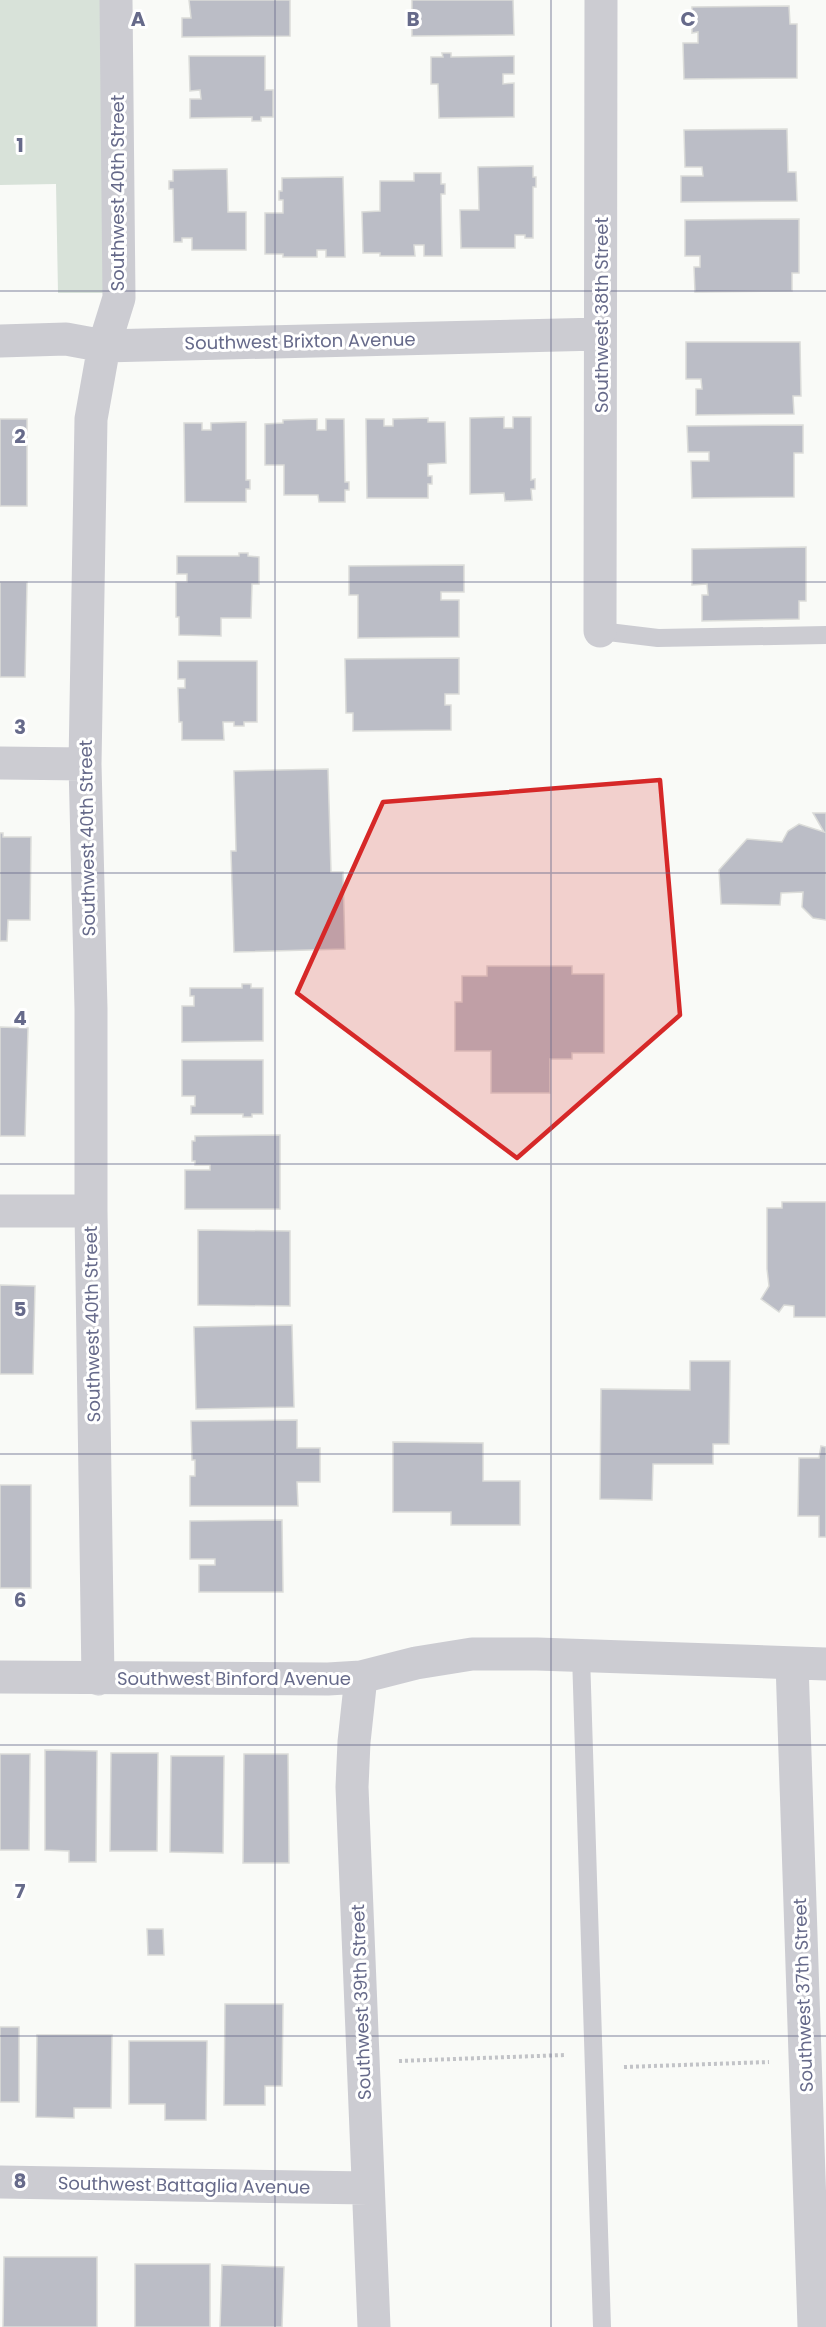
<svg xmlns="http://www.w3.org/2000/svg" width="826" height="2327" font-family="Poppins,sans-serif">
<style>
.green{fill:#d8e2d9}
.building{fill:#bbbdc6;stroke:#dbdcd9;stroke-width:1.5}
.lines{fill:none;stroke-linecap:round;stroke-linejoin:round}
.path{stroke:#c2c3c7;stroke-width:4;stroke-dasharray:3 3;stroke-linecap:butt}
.service{stroke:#ccccd2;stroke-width:18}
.minor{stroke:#ccccd2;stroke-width:33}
.marked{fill:#d62828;fill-opacity:0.2;stroke:#d62828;stroke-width:4.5;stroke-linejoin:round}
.grid{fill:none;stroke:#666a8a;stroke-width:1.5;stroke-opacity:0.55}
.labels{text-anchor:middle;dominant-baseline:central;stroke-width:6;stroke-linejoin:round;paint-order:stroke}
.street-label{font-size:18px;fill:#666a8a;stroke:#fff}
.grid-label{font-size:20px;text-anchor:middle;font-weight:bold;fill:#666a8a;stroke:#fff;stroke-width:6;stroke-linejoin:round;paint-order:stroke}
</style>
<rect width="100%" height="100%" fill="#f9faf7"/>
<!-- green -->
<path class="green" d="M0 0H102L106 293H58L56 184 0 185Z"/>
<!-- building -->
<path class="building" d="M189 0H290V36L182 37V18H191Z
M412 0H513L514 35 412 36Z
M789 6 790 24H797V78L684 79 683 43H698V32L692 33V7Z
M442 53H451V57L514 56V74H503V84L514 83V117L439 118 438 84H431V57H443Z
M189 56H265V90H273V117H261V121H252V117L190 118V99H201L200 90 190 91Z
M787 129 788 172H796L797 201 681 202V176H703L702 167H685L684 130Z
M533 166V177H536V187H533V238H525V235H515V248H461L460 210H479L478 167Z
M227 169 228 212H246V250H192V238H182V242H174L173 189H169V181H173V170Z
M414 173H441V184H445V194H441L442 256H424V245H414L415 256H380V253H363L362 212 380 211V181H414Z
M343 177 345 257H326V250H317V257H283V254H265V213H283V200H279V191H282V178Z
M799 219V273H792V291L695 292 694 267H700V256H685V220Z
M686 342H800L801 396H793L794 414 696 415V389H702L701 379H686Z
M504 417V428H513V417H531V480L535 479V489H531L532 500 505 501 504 493 470 494V418Z
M428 418V422H445L446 463 428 464V476H432V484H428V498H367L366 419H384V426H393V419Z
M0 419H27V506H0Z
M317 419V430H326V419H344L345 482H349V490H345V502H319L318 495H284V465H265V424L283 423V420Z
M246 422V480H250V489H246V502H185L184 423H202V430H211V423Z
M803 425V453H794V497L692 498 691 461H709V452H688L687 426Z
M806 547V601H799V619L702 621V595H708L707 584 692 585V549Z
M239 553H248V556L259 557V584H252L251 618H221V636L179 635V617H176V582H187V574H177V556H239Z
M464 565V592H441V600H459V637L358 638V595H349V566Z
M0 582H27L25 677H0Z
M459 658V694H445V705H451V730L353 731V713H346L345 659Z
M178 661H257V722H244V726H234V722H223L224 740H182V722H179L178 688H185V679H178Z
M328 769 331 872H343L345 949 234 952 231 851H236L234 771Z
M813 813H826V920L813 918 802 907 803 892 781 893 780 905 721 904 719 870 747 839 782 842 788 831 799 824 824 832Z
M0 833H3V837H31L30 920H8L7 941H0Z
M487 966H572V974H604V1053H572V1059H550V1093H491V1051H455V1002H462V976H487Z
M242 984H251V988H263V1041L182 1042V1006H194V996H190V988H242Z
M0 1027 28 1028 25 1136H0Z
M182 1060H263V1114H252V1117H243V1114H191V1106H195V1096H182Z
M280 1135V1209H185V1170H210V1165H195V1161H192V1141H195V1136Z
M782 1202H826V1317H794V1306L784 1305 779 1312 761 1299 769 1286 767 1269V1208H782Z
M198 1230 290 1231V1306L198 1305Z
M0 1285 35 1286 33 1374H0Z
M292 1325 294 1407 196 1409 194 1327Z
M690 1361H730L729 1444H713V1464H653L652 1500 600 1499 601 1389 690 1390Z
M297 1420V1448H320V1482H297L298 1506H190V1476H195V1460H192L191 1421Z
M393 1442 483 1443V1481H520V1525H451V1512H393Z
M821 1446 826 1447V1537H819V1516H798L799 1458H819Z
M0 1485H31V1588H0Z
M282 1520 283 1592H199V1565H215V1559H190V1521Z
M45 1750 97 1751 96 1862H69V1851L45 1850Z
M111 1753H158L157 1851H110Z
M0 1754H30L29 1850H0Z
M244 1754H288L289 1863H243Z
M171 1756H224L223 1853 170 1852Z
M147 1929H163L164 1955H148Z
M225 2004H283L282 2086H265V2105H224Z
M0 2027H19V2102H0Z
M37 2035H112L111 2108H74V2118L36 2117Z
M129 2041H207L206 2120H165V2104H129Z
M4 2257H97V2327H3Z
M135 2264H210V2327H135Z
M222 2265 284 2267 282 2327H220Z"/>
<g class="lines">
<!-- path -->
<path class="path" d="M399 2061 565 2055
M624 2067 769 2062"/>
<!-- service -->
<path class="service" d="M600 631 658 638 826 635
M581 1655 602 2327"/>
<!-- minor -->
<path class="minor" d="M0 341 66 339 104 346 600 334
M600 631 601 0
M0 763 85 764
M0 1211H91
M792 1663 814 2327
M0 1677 328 1679 361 1677 416 1663 472 1654H537L826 1664
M361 1677 354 1742 352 1787 374 2327
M98 1679 91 1211V1009L85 764 91 419 104 346 119 298 116 0
M0 2182 368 2188"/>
</g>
<!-- marked area -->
<path class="marked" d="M660 780 680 1015 517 1158 297 993 383 802Z"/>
<!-- grid -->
<path class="grid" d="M275 0V2327M551 0V2327M0 291H826M0 582H826M0 873H826M0 1164H826M0 1454H826M0 1745H826M0 2036H826"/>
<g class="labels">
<!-- street labels -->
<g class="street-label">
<text transform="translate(117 193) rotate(-90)">Southwest 40th Street</text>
<text transform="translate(601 315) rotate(-90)">Southwest 38th Street</text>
<text transform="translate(300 341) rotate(-1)">Southwest Brixton Avenue</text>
<text transform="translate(87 838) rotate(-91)">Southwest 40th Street</text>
<text transform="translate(92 1324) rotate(-91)">Southwest 40th Street</text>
<text x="234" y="1678">Southwest Binford Avenue</text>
<text transform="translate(803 1995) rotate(-92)">Southwest 37th Street</text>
<text transform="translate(361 2002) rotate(-92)">Southwest 39th Street</text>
<text transform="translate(184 2185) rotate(1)">Southwest Battaglia Avenue</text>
</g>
</g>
<g class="grid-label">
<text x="138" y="26">A</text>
<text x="413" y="26">B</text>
<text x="688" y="26">C</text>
<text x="20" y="152">1</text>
<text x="20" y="443">2</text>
<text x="20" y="734">3</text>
<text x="20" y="1025">4</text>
<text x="20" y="1316">5</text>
<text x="20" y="1607">6</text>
<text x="20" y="1898">7</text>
<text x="20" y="2188">8</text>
</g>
</svg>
